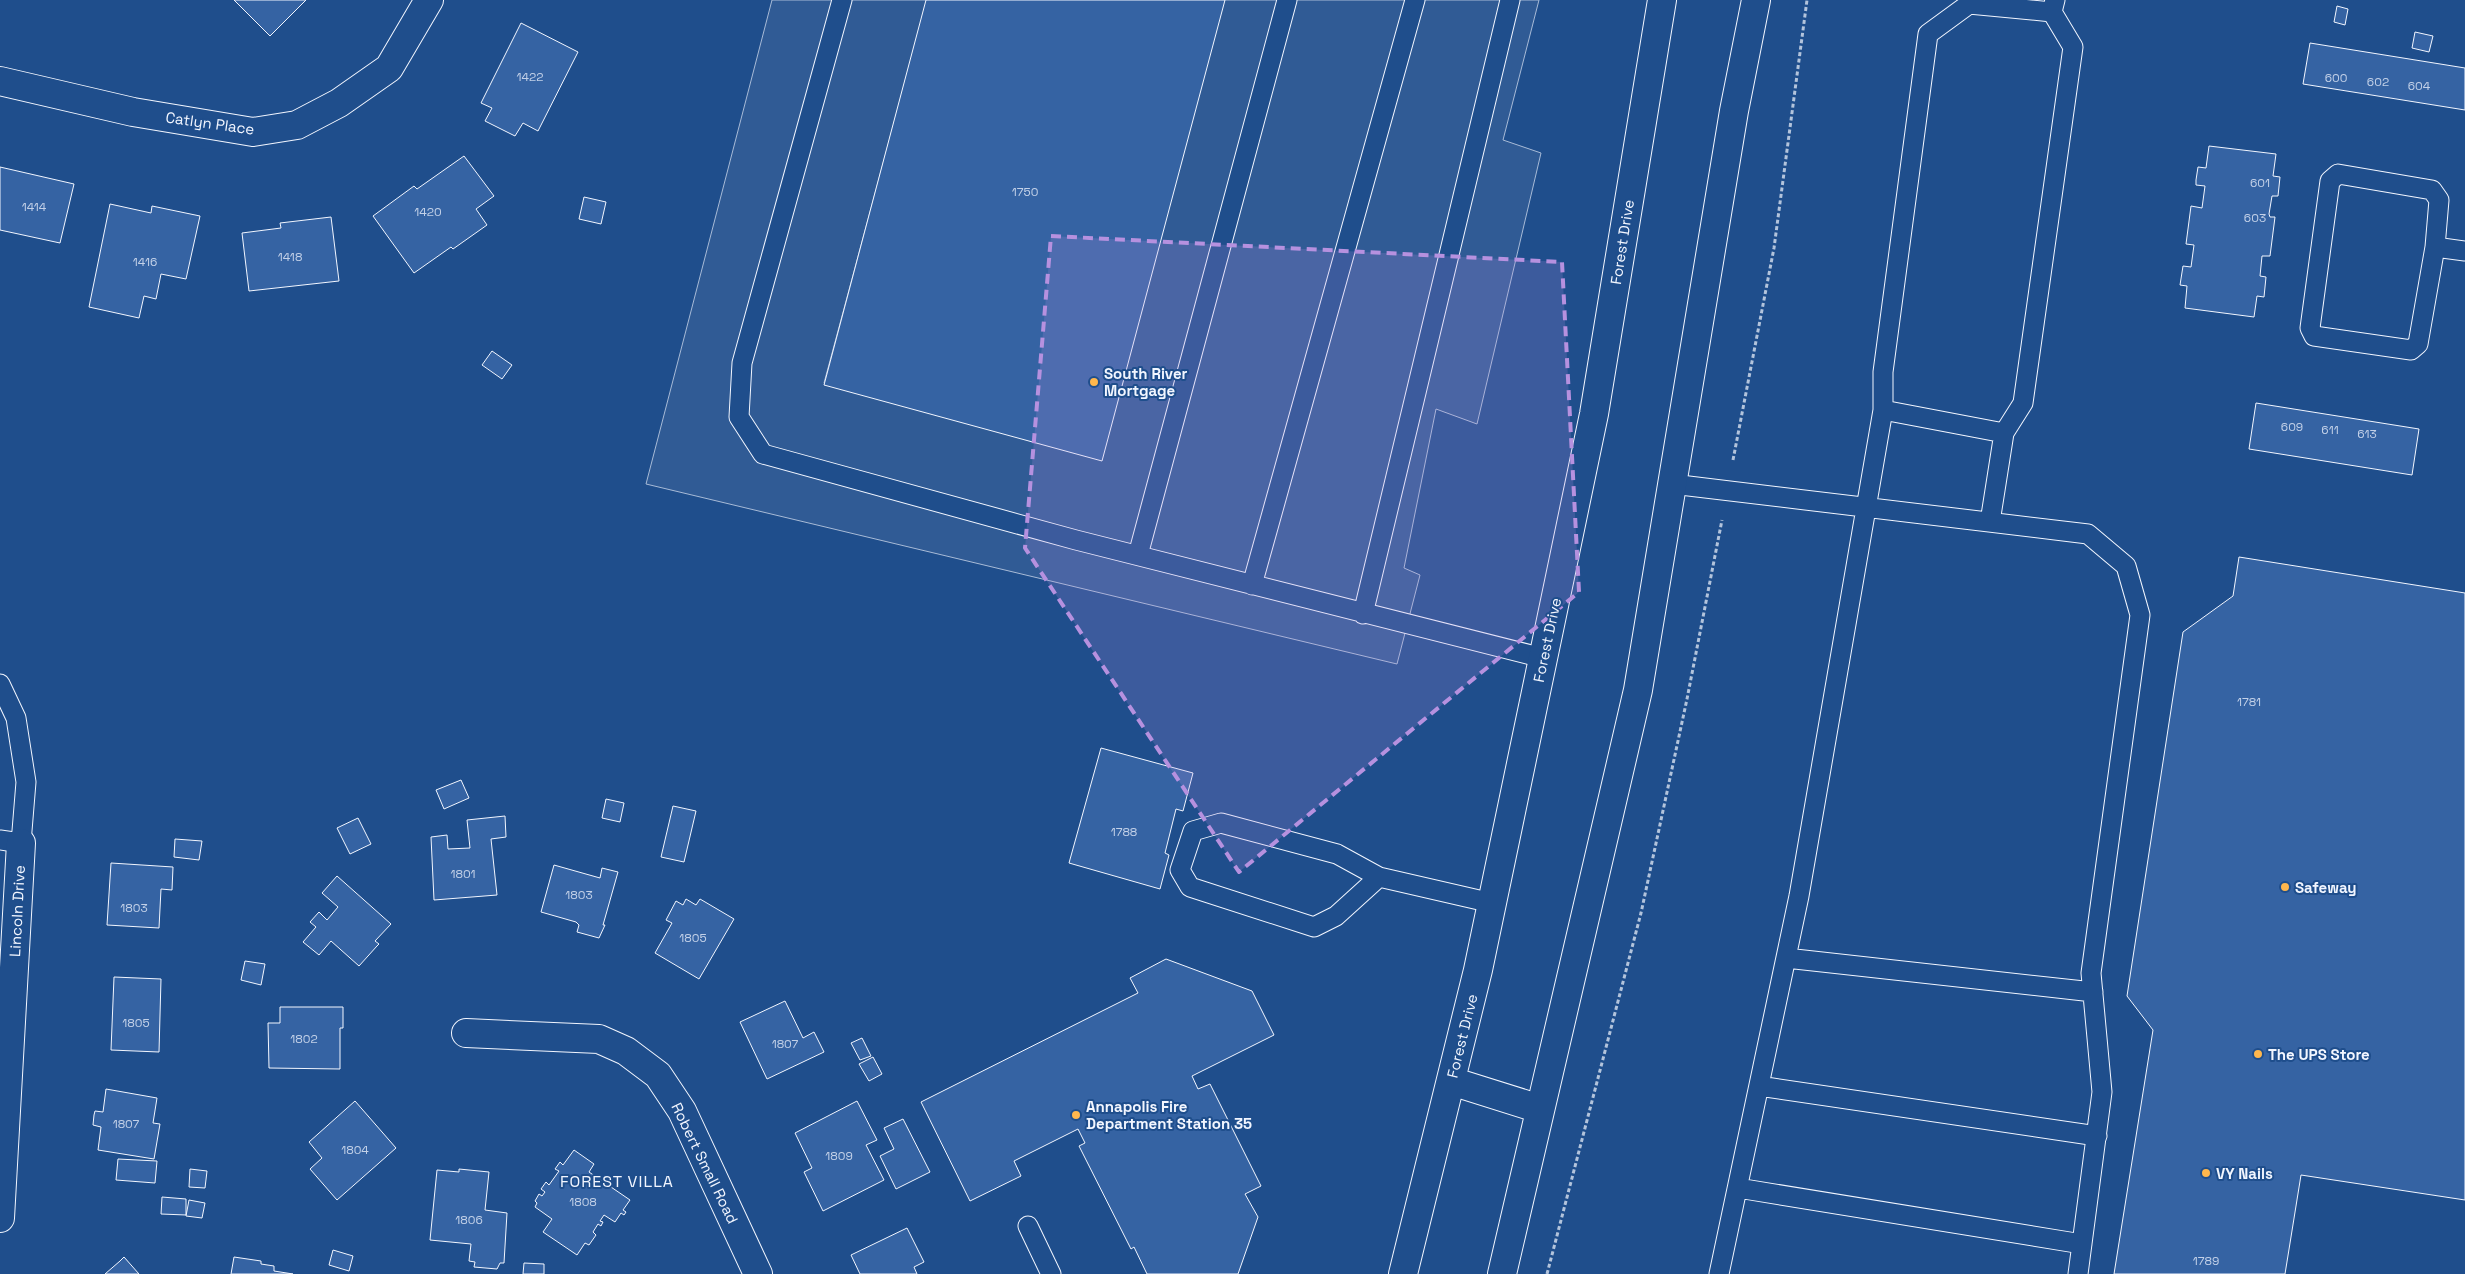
<svg xmlns="http://www.w3.org/2000/svg" width="2465" height="1274" font-family="'Space Grotesk',sans-serif">
<style>
.parking{fill:#305b95;stroke:#a8bbd7}
.building{fill:#3563a3;stroke:#f2f6ff}
.lines{fill:none;stroke-linecap:round;stroke-linejoin:round}
.lane-casing{stroke:#f2f6ff;stroke-width:21}
.street-casing{stroke:#f2f6ff;stroke-width:30}
.primary-casing{stroke:#f2f6ff;stroke-width:30}
.path{stroke:#b3c4dc;stroke-width:3;stroke-dasharray:4 2.5;stroke-linecap:butt}
.lane{stroke:#1f4e8c;stroke-width:19}
.street{stroke:#1f4e8c;stroke-width:28}
.primary{stroke:#1f4e8c;stroke-width:28}
.marked{fill:#b691df;fill-opacity:0.2;stroke:#b691df;stroke-width:4;stroke-dasharray:10 6;stroke-linejoin:round}
.poi-dot{fill:#ffb74d;stroke:#1f4e8c;stroke-width:2}
.labels{text-anchor:middle;dominant-baseline:central;stroke-width:4;stroke-linejoin:round;paint-order:stroke}
.number-label{font-size:12px;fill:#c3d1e8}
.street-label{font-size:15px;fill:#f2f6ff;stroke:#1f4e8c}
.poi-label{font-size:15px;font-weight:bold;fill:#f2f6ff;stroke:#1f4e8c;text-anchor:start}
.neighbourhood-label{font-size:16px;letter-spacing:1px;fill:#f2f6ff;stroke:#1f4e8c}
</style>
<rect width="100%" height="100%" fill="#1f4e8c"/>
<!-- parking -->
<path class="parking" d="M772 0H927L824 383 934 413 1222 0H1539L1503 140 1541 153 1477 424 1436 409 1404 568 1420 575 1397 664 646 484Z"/>
<!-- building -->
<path class="building" d="M234 0H306L270 36Z
M926 0H1225L1102 461 824 385Z
M2337 6 2348 9 2345 25 2334 22Z
M521 23 578 52 538 131 523 123 515 136 485 121 492 108 481 103Z
M2415 32 2433 36 2429 52 2412 48Z
M2310 43 2465 68V110L2303 84Z
M2209 146 2276 154 2273 176 2280 177 2278 196H2272L2269 214 2270 217H2275L2270 256H2262L2260 276 2266 277 2264 297 2257 296 2254 317 2185 308 2187 286 2180 285 2183 266 2191 267 2194 245 2186 244 2191 206 2202 208 2205 186 2196 185V180L2198 167 2206 168Z
M464 156 494 196 476 209 487 225 453 249 451 247 414 273 373 216 414 186 417 189Z
M0 167 74 184 60 243 0 230Z
M584 197 606 202 601 224 579 219Z
M110 204 151 213 152 206 200 216 186 279 161 274 156 299 144 296 139 318 89 307Z
M331 217 339 281 249 291 242 233 281 228 280 223Z
M492 351 512 365 502 379 482 365Z
M2256 403 2419 429 2412 475 2249 449Z
M2239 557 2465 593V1200L2301 1175 2285 1274H2114L2153 1030 2127 996 2183 632 2233 596Z
M1101 748 1193 773 1183 811 1176 809 1165 853 1169 855 1160 889 1069 863Z
M461 780 469 798 444 809 436 790Z
M606 799 624 803 620 822 602 818Z
M673 806 696 811 684 862 661 857Z
M505 816 506 837 491 839 497 895 434 900 431 837 447 835 448 849 470 848 467 820Z
M358 818 371 844 350 854 337 828Z
M175 839 202 841 199 860 174 857Z
M111 863 173 867 172 890 161 889 159 928 107 925Z
M554 865 600 878 602 868 618 872 603 925H605L599 938 577 932 579 925 576 922 541 912Z
M337 876 391 924 375 941 379 944 377 946 359 966 331 941 319 955 303 942 316 927 310 922 319 912 327 920 338 907 322 893Z
M686 899 696 905 700 899 734 919 699 979 655 953 672 923 666 920 676 901 683 905Z
M1166 959 1252 991 1274 1035 1192 1076 1198 1089 1210 1084 1261 1186 1245 1194 1258 1217 1238 1274H1147L1134 1247 1131 1249 1079 1146 1085 1143 1078 1129 1014 1161 1021 1176 970 1201 921 1102 1136 994 1138 993 1130 978Z
M245 961 265 964 261 985 241 980Z
M114 977 161 979 159 1052 111 1050Z
M785 1001 803 1038 814 1032 824 1052 767 1079 740 1022Z
M280 1007H343V1028H340V1069L269 1068 268 1023H280Z
M862 1038 871 1056 860 1060 851 1043Z
M873 1057 882 1074 869 1081 859 1064Z
M106 1089 157 1098 153 1123 160 1124 154 1159 98 1150 101 1127 93 1125 94 1115 95 1111 103 1112Z
M355 1101 396 1148 337 1200 310 1169 322 1158 309 1142Z
M857 1101 877 1140 866 1145 884 1180 823 1211 804 1172 812 1168 795 1133Z
M903 1119 930 1172 896 1189 880 1156 894 1149 884 1128Z
M574 1150 594 1164 589 1172 630 1200 623 1210 626 1212 624 1215 621 1213 615 1222 604 1215 600 1221 603 1222 601 1226 598 1224 593 1232 596 1235 589 1245 585 1243 577 1255 543 1232 552 1219 535 1207 537 1203 535 1201 539 1194 542 1196 545 1192 541 1189 546 1182 549 1185 559 1171 555 1169 560 1162 563 1165Z
M118 1159 157 1161 155 1183 116 1180Z
M190 1169 207 1171 205 1188 189 1187Z
M459 1169 489 1172 485 1210 507 1213 504 1263H500L497 1269 474 1267 475 1262 469 1261 471 1244 430 1240 437 1170 459 1172Z
M162 1197 186 1199V1215L161 1214Z
M189 1200 205 1203 202 1218 186 1216Z
M907 1228 924 1262 914 1267 917 1274H860L851 1255Z
M333 1250 353 1256 349 1271 329 1265Z
M124 1257 139 1274H105L120 1261Z
M234 1257 261 1261V1264L274 1266V1271L293 1274H231Z
M524 1263 544 1264V1274H523Z"/>
<g class="lines">
<defs>
<path id="lane" d="M842 0 742 363 739 417 763 454 1076 540 1543 658
M2052 12 1969 4 1928 34 1883 372V410L2004 433 2023 403 2073 47 2052 12 2055 0
M2338 174 2432 190 2439 200 2435 247 2418 344 2411 350 2314 336 2310 328 2330 181Z
M2435 247 2465 251
M1672 484 2088 534 2126 566 2140 615 2091 973 2102 1092 2078 1274
M1990 522 2004 433
M1138 555 1287 0
M1252 585 1415 0
M1363 614 1510 0
M0 684 16 718 26 782 21 843 0 840
M1379 877 1336 916 1314 927 1190 887 1180 870 1193 831 1221 823 1337 854 1379 877 1492 903
M1786 958 2093 992
M1759 1086 2097 1136
M1738 1188 2082 1244
M1028 1226 1051 1274
M1719 1274 1799 896 1883 410"/>
<path id="street" d="M0 81 133 112 253 132 297 125 339 103 389 68 429 0
M466 1033 599 1039 626 1051 658 1075 682 1111 758 1274
M0 1218 21 843"/>
<path id="primary" d="M1451 1081 1540 1109
M1403 1274 1478 970 1594 414 1662 0
M1502 1274 1638 690 1734 111 1756 0"/>
</defs>
<!-- lane casing -->
<use href="#lane" class="lane-casing"/>
<!-- street casing -->
<use href="#street" class="street-casing"/>
<!-- primary casing -->
<use href="#primary" class="primary-casing"/>
<!-- path -->
<path class="path" d="M1733 460 1774 248 1807 0
M1547 1274 1641 913 1687 699 1722 520"/>
<!-- lane -->
<use href="#lane" class="lane"/>
<!-- street -->
<use href="#street" class="street"/>
<!-- primary -->
<use href="#primary" class="primary"/>
</g>
<!-- marked area -->
<path class="marked" d="M1051 236 1562 262 1579 592 1239 872 1025 548Z"/>
<!-- markers -->
<g class="poi-dot">
<circle cx="1094" cy="382" r="5"/>
<circle cx="2285" cy="887" r="5"/>
<circle cx="2258" cy="1054" r="5"/>
<circle cx="1076" cy="1115" r="5"/>
<circle cx="2206" cy="1173" r="5"/>
</g>
<g class="labels">
<!-- number labels -->
<g class="number-label">
<text x="530" y="77">1422</text>
<text x="2336" y="78">600</text>
<text x="2378" y="82">602</text>
<text x="2419" y="86">604</text>
<text x="2260" y="183">601</text>
<text x="1025" y="192">1750</text>
<text x="34" y="207">1414</text>
<text x="428" y="212">1420</text>
<text x="2255" y="218">603</text>
<text x="290" y="257">1418</text>
<text x="145" y="262">1416</text>
<text x="2292" y="427">609</text>
<text x="2330" y="430">611</text>
<text x="2367" y="434">613</text>
<text x="2249" y="702">1781</text>
<text x="1124" y="832">1788</text>
<text x="463" y="874">1801</text>
<text x="579" y="895">1803</text>
<text x="134" y="908">1803</text>
<text x="693" y="938">1805</text>
<text x="136" y="1023">1805</text>
<text x="304" y="1039">1802</text>
<text x="785" y="1044">1807</text>
<text x="126" y="1124">1807</text>
<text x="355" y="1150">1804</text>
<text x="839" y="1156">1809</text>
<text x="583" y="1202">1808</text>
<text x="469" y="1220">1806</text>
<text x="2206" y="1261">1789</text>
</g>
<!-- street labels -->
<g class="street-label">
<text transform="translate(210 123) rotate(8)">Catlyn Place</text>
<text transform="translate(1622 242) rotate(-81)">Forest Drive</text>
<text transform="translate(1547 640) rotate(-78)">Forest Drive</text>
<text transform="translate(17 911) rotate(-87)">Lincoln Drive</text>
<text transform="translate(1462 1036) rotate(-76)">Forest Drive</text>
<text transform="translate(705 1163) rotate(64)">Robert Small Road</text>
</g>
<!-- poi labels -->
<g class="poi-label">
<text x="1104" y="373">South River<tspan x="1104" dy="17">Mortgage</tspan></text>
<text x="2295" y="887">Safeway</text>
<text x="2268" y="1054">The UPS Store</text>
<text x="1086" y="1106">Annapolis Fire<tspan x="1086" dy="17">Department Station 35</tspan></text>
<text x="2216" y="1173">VY Nails</text>
</g>
<!-- neighbourhood labels -->
<g class="neighbourhood-label">
<text x="617" y="1181">FOREST VILLA</text>
</g>
</g>
</svg>
